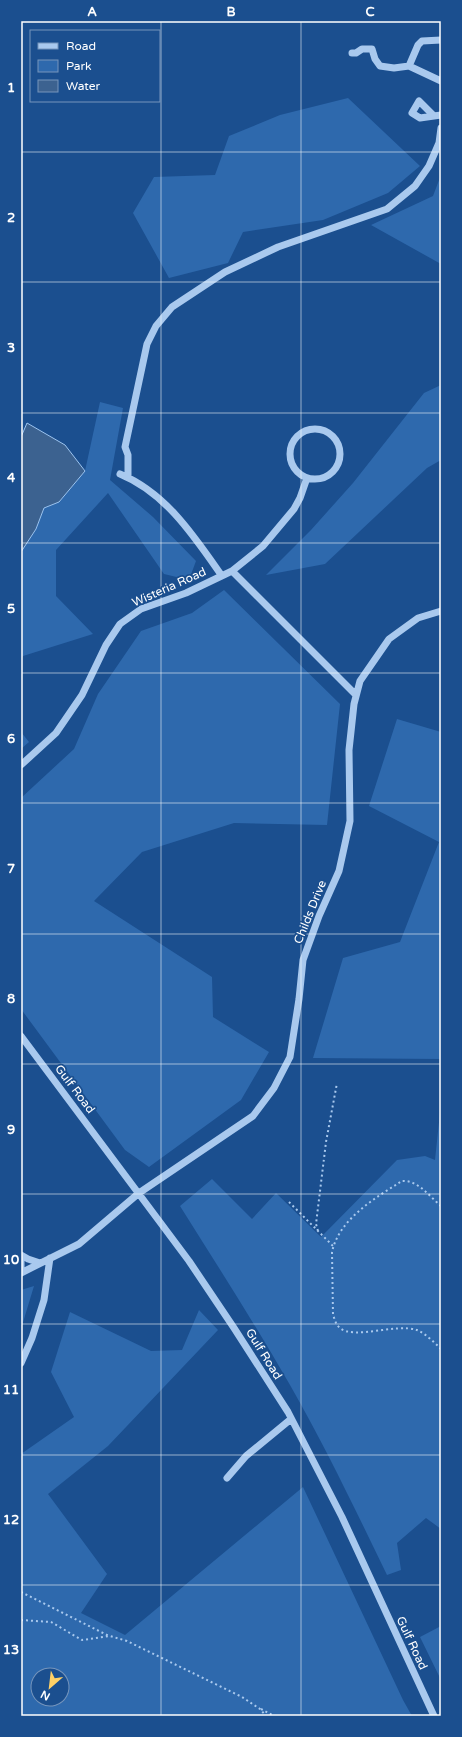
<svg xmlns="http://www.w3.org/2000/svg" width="462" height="1737" font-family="'Varela Round',sans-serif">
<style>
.green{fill:#2e69ad;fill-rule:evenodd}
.water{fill:#3c6290;stroke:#9cc4f0}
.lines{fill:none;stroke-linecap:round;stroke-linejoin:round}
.path{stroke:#a9c9ee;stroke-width:2;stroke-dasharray:2 3;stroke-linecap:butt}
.minor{stroke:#a9c9ee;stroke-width:7}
.grid{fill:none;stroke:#fff;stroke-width:1;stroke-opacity:0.55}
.labels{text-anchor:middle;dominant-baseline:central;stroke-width:3.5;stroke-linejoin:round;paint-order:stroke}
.street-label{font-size:12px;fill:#fff;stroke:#1b4f8f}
.neatline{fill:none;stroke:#fff;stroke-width:1.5}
.grid-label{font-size:13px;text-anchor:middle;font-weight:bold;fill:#fff}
</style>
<rect width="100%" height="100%" fill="#1b4f8f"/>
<!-- green -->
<path class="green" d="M348 98 420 166 388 193 323 220 243 232 228 263 169 278 133 213 154 177 215 175 229 136 280 115Z
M441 175V264L371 225 433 196Z
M441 385V460L427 468 325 564 266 575 311 530 353 483 424 393Z
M100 402 123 408 110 480 153 517 196 561 189 580 164 574 108 493 56 550V596L93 634 23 656 21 660V552L36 529 44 508 59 502 85 471Z
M224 590 340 704 327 825 234 823 142 852 94 901 212 977 213 1017 269 1052 241 1100 149 1167 125 1150 21 1009V798L74 749 98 694 141 631 192 613Z
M397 719 441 732V1059L313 1058 343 958 400 942 439 842 369 806Z
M21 732 29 742 21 749Z
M441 1103V1529L426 1518 397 1543 401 1570 387 1575C356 1511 325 1446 290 1385 255 1324 217 1265 180 1206L212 1179 252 1219 276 1193 321 1237 397 1160 425 1156 435 1160Z
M34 1286 21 1329V1290Z
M199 1310 218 1330 108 1446 48 1494 107 1574 81 1613 125 1635 303 1487 403 1700 412 1716H21V1454L74 1417 51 1372 70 1312 151 1351 182 1350ZM38 1675H62V1699H38Z
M441 1626V1680L420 1637Z"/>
<!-- water -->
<path class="water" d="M27 423 65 445 85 471 59 502 44 508 36 529 21 552V437Z"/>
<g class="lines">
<!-- path -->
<path class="path" d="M289 1202 333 1246
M441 1206C429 1196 418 1180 402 1181 375 1198 339 1219 332 1252L333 1315C335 1320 336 1325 340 1328 354 1340 396 1323 417 1330 426 1334 434 1342 441 1349
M318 1231 316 1224 326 1142 337 1083
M21 1592 109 1636
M21 1620 51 1622 82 1640 110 1636 127 1641 242 1697 260 1709 266 1716
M261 1709 274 1716"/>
<!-- minor -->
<path class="minor" d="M352 53H356L362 49H372L375 59 380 66 394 68 409 66 441 81
M409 66 418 45 422 41 441 40
M433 115 419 101 412 113 420 118 441 115
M290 454a25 25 0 1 1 50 0a25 25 0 1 1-50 0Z
M120 474C166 493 194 536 222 576
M128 477V455L125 447 147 344 156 326 172 307 225 272 278 247 387 209 415 186 429 166 439 143 441 128
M232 571 356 695
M21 765 56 733 82 695 106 645 120 624 141 609 186 593 232 571 263 546 294 509 300 498 307 478
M21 1036 189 1261 234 1328 288 1412 342 1517 434 1716
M21 1255 28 1259 40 1263
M21 1258V1267
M21 1273 79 1244 139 1193 253 1116 274 1088 290 1057 299 999 303 960 319 916 339 871 350 821 349 750 354 704 360 681 389 639 418 618 441 611
M21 1363 32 1338 44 1300 50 1258
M227 1478 246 1456 291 1419"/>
</g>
<!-- grid -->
<path class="grid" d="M161 21V1716M301 21V1716M21 152H441M21 282H441M21 413H441M21 543H441M21 673H441M21 803H441M21 934H441M21 1064H441M21 1194H441M21 1324H441M21 1455H441M21 1585H441"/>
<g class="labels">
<!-- street labels -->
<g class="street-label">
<text transform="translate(169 587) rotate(-24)">Wisteria Road</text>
<text transform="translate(310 912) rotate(-68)">Childs Drive</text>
<text transform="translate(75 1089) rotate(53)">Gulf Road</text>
<text transform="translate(264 1354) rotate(58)">Gulf Road</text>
<text transform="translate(412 1643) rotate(65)">Gulf Road</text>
</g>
</g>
<!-- border -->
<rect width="462" height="1737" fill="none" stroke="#1b4f8f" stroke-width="44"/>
<!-- legend -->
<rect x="30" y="30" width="130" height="72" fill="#1b4f8f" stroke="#7695bc"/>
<rect x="38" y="43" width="20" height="6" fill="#a9c9ee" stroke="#7695bc"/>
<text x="66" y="50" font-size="12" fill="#ffffff">Road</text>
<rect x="38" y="60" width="20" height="12" fill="#2e69ad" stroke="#7695bc"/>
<text x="66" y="70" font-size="12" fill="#ffffff">Park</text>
<rect x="38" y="80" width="20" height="12" fill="#3c6290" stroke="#7695bc"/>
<text x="66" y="90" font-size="12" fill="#ffffff">Water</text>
<!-- north arrow -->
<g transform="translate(50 1687) rotate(208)"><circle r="19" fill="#1b4f8f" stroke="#7695bc"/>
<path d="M0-3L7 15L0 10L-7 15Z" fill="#ffd166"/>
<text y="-6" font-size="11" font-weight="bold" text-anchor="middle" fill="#ffffff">N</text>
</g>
<rect x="22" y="22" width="418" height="1693" class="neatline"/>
<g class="grid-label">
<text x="92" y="16">A</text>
<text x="231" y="16">B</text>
<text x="370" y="16">C</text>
<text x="11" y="92">1</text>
<text x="11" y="222">2</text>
<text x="11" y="352">3</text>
<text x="11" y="482">4</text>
<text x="11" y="613">5</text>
<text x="11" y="743">6</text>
<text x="11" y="873">7</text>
<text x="11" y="1003">8</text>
<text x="11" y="1134">9</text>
<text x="11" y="1264">10</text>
<text x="11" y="1394">11</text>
<text x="11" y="1524">12</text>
<text x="11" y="1654">13</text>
</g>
</svg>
